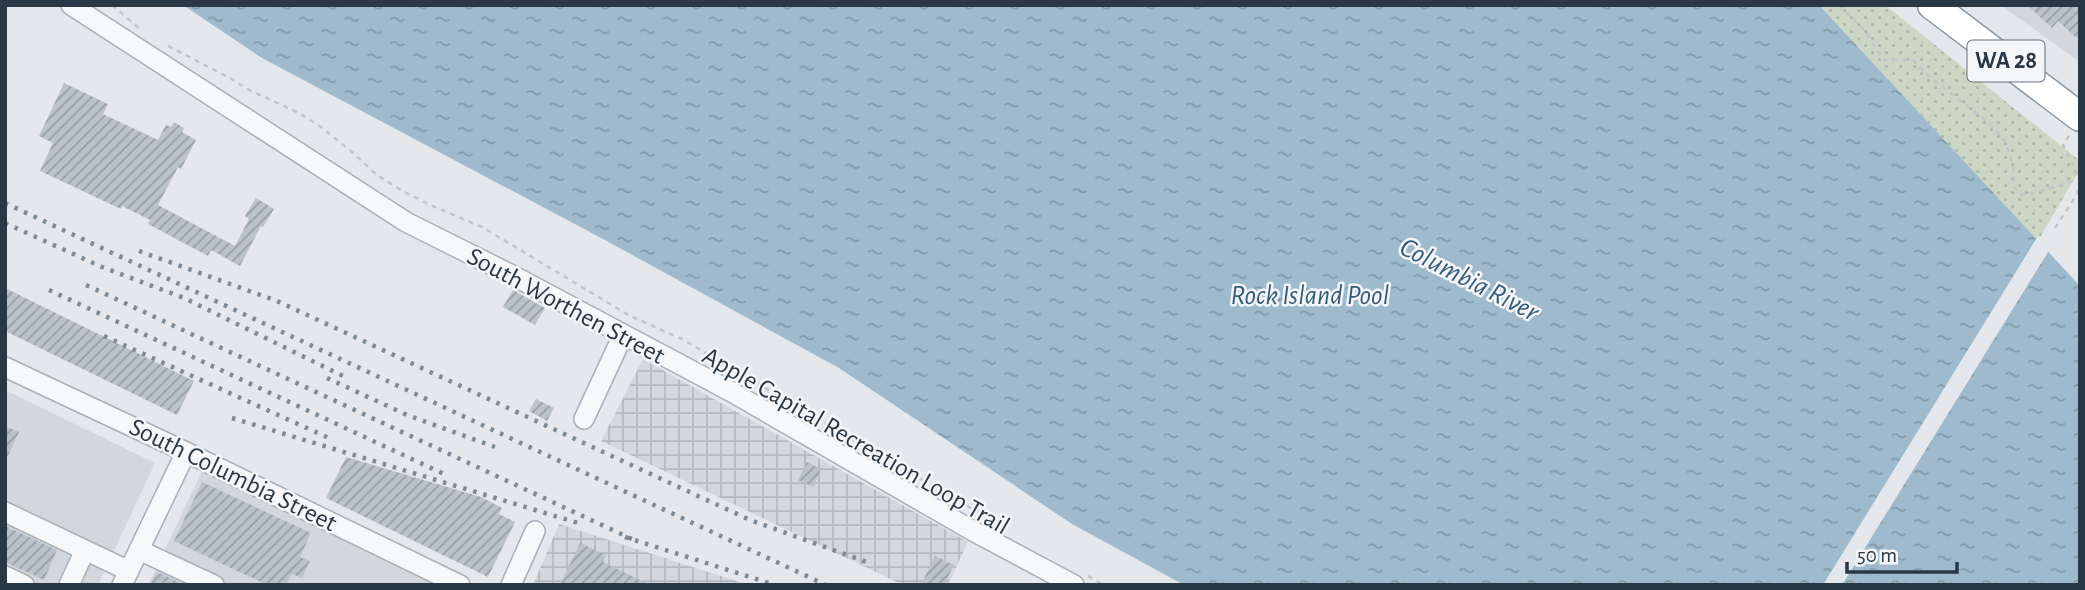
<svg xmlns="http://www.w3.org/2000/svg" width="2085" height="590" font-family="'Alegreya Sans',sans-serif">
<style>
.built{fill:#d2d7de}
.industrial{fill:url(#industrial-grid)}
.green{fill:url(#green-dots)}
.water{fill:url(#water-ripples)}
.pier{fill:#e4e8ec}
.building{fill:url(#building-hatch)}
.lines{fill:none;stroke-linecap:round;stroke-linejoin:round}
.minor-casing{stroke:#a8afb7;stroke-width:22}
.highway-casing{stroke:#8a97a3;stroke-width:31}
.path{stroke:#c2c6cb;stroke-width:2.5;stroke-dasharray:5 5;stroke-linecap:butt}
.minor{stroke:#f7f8fa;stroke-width:19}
.highway{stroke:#fff;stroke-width:28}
.rail{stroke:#7c8996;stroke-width:4.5;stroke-dasharray:3.5 7;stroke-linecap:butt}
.labels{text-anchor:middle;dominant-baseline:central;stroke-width:5;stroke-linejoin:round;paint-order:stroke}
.shield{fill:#f4f6f9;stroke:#67707b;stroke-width:2}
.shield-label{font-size:24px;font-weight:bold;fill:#2a3745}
.street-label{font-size:26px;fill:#2a3745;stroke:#f4f6f9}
.water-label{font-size:28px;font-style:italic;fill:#335c7a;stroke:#f4f6f9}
</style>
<defs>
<pattern id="industrial-grid" width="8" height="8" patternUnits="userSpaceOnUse" patternTransform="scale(1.75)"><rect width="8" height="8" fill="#d2d7de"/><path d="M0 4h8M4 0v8" fill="none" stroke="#b4b9c0"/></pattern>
<pattern id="green-dots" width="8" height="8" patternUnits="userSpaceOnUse" patternTransform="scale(1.75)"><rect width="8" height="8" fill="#cbd6c4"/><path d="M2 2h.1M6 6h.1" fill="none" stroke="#aeb8aa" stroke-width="1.8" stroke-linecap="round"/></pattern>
<pattern id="water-ripples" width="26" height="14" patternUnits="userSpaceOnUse" patternTransform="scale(1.75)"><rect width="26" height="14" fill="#9ebacc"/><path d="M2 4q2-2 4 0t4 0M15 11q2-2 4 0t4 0" fill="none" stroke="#8198a7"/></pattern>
<pattern id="building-hatch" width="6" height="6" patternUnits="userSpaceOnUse" patternTransform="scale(1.75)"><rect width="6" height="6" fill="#bac2ca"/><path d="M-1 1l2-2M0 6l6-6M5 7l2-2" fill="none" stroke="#979ea6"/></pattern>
</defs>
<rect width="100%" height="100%" fill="#e4e8ec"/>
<!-- built -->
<path class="built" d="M2001 5H2080V62L2010 12Z
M5 390 155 463 98 585H5Z
M202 471 444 585H148Z"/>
<!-- industrial -->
<path class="industrial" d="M643 359 968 542 948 585H903L601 441Z
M559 524 749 585H533Z"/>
<!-- green -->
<path class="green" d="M1819 5H1885L2080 161V169L2038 241Z"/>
<!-- water -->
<path class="water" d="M183 5H1819L2080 286V585H1184L1072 524 839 368 603 239 262 58Z"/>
<!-- pier -->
<path class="pier" d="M2038 236 2050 249 1842 585H1823Z"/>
<!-- building -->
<path class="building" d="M2027 5H2080V41L2058 21 2052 28Z
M64 83 108 104 103 114 158 140 166 125 171 127 174 122 184 128 182 132 196 140 181 169 178 167 158 205 235 246 249 219 245 216 256 198 274 209 263 227 261 226 240 266 211 250 208 256 148 224 150 220 122 206 121 209 40 171 53 143 39 136Z
M5 288 194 381 177 415 5 331Z
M513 290 545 308 535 325 503 307Z
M536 399 554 408 547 421 529 411Z
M5 426 19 432 5 462Z
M346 457 481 497 502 508 499 514 515 522 488 577 326 498Z
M807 462 821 469 813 487 798 480Z
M202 482 311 533 300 557 310 561 302 578 292 574 286 585H267L174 541Z
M5 526 57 550 44 580 5 562Z
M580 543 606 555 603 562 650 585H560Z
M935 556 954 565 944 585H921Z
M157 572 185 585H150Z"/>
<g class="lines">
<defs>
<path id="minor" d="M71 5 406 222 508 273 730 391 973 531 1074 585
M5 367 186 452 460 585
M584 419 623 335
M5 512 129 571
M139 550 214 585
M5 576 24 585
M69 585 85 550
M122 585 186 452
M511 585 535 531"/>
<path id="highway" d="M1932 5 2080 117"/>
</defs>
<!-- minor casing -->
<use href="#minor" class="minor-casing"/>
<!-- highway casing -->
<use href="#highway" class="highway-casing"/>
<!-- path -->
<path class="path" d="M112 5 139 28
M1839 5 1865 31 1884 60H1913L1926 74 1988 122 2004 140 2010 155 2014 171V186L2021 195C2041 193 2060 184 2080 179
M168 46 230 78 247 89 299 113 321 127 352 152 377 175 401 190 430 205 482 227 630 316 682 339 922 480
M2055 228 2077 194 2080 179 2063 145 2070 134
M967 506 998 523
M1088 576 1103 585"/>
<!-- minor -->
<use href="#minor" class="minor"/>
<!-- highway -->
<use href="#highway" class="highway"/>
<!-- rail -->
<path class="rail" d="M5 203 826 585
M5 223 102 267 184 298 343 376
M139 251 277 301 750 520 872 564
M86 285 632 539
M49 290 444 474
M104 336 331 439
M327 378 407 415 495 447
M232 418 578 523
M625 537 775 585"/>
</g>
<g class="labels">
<!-- shield labels -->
<rect class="shield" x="1967.5" y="40.5" width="77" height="41" rx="5"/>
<g class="shield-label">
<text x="2006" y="61">WA 28</text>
</g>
<!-- street labels -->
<g class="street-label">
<text transform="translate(566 306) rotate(28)">South Worthen Street</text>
<text transform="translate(856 441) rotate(30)">Apple Capital Recreation Loop Trail</text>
<text transform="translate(233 475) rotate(26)">South Columbia Street</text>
</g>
<!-- water labels -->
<g class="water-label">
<text transform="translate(1469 280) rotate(27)">Columbia River</text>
<text x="1310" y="296">Rock Island Pool</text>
</g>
</g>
<!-- border -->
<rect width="2085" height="590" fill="none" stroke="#2a3745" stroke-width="14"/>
<!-- scale -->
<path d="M1847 562v10h110v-10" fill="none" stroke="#2a3745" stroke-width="3.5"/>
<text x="1857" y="562" font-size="21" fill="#2a3745" stroke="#f4f6f9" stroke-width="5" paint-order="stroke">50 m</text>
</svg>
